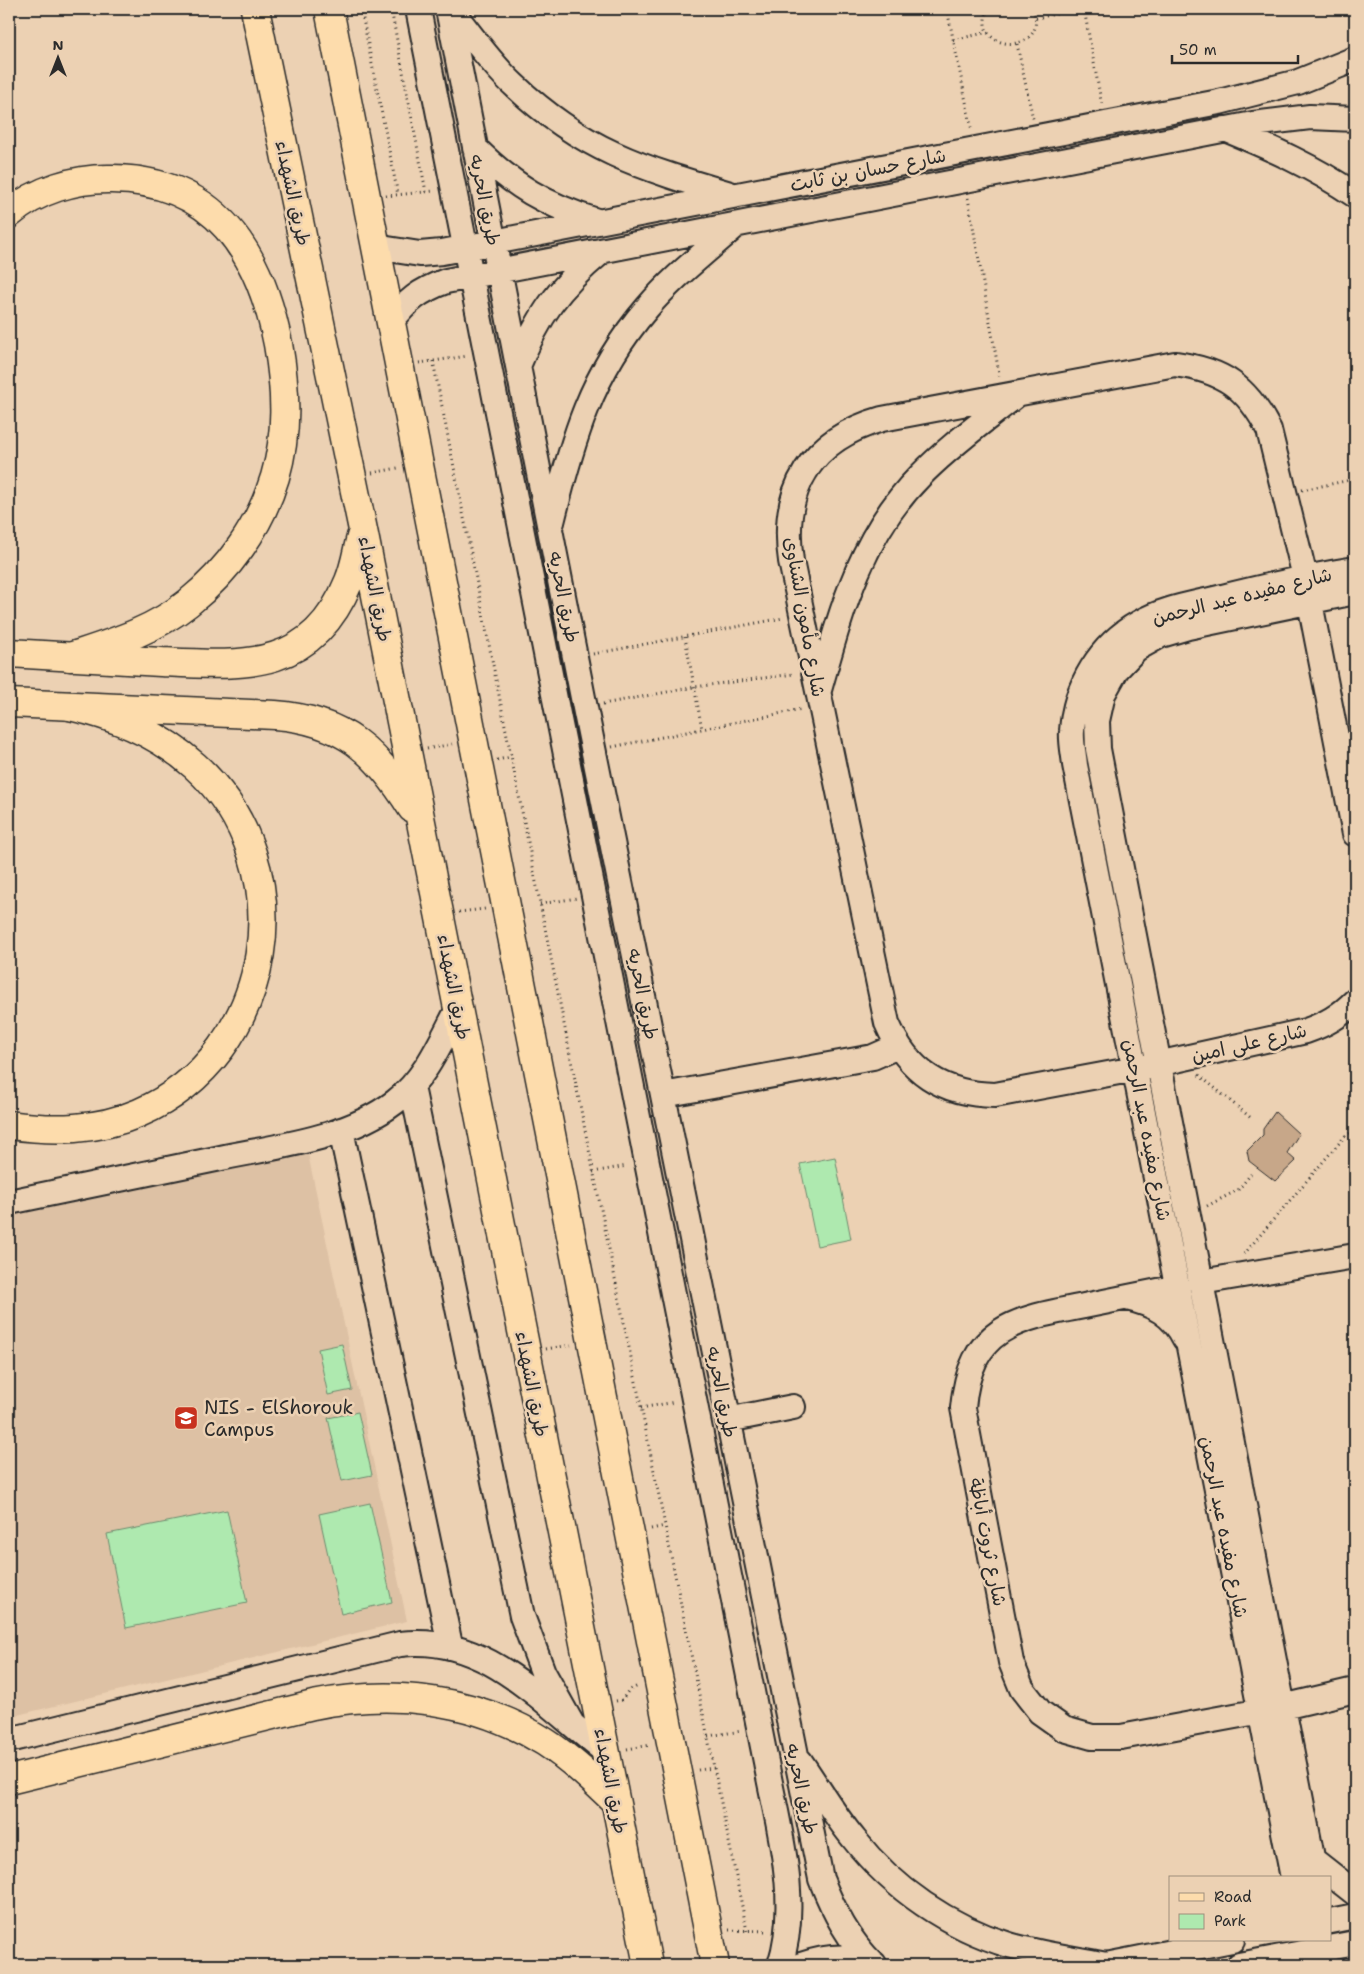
<svg xmlns="http://www.w3.org/2000/svg" width="1364" height="1974" font-family="'Shantell Sans','Playpen Sans Arabic',sans-serif">
<style>
.built{fill:#ddc1a4}
.green{fill:#aee9af;stroke:#6c8a6d}
.building{fill:#c7a789;stroke:#2b2b2b}
.lines{fill:none;stroke-linecap:round;stroke-linejoin:round}
.minor-casing{stroke:#2b2b2b;stroke-width:28}
.major-casing{stroke:#2b2b2b;stroke-width:31}
.highway-casing{stroke:#2b2b2b;stroke-width:31}
.path{stroke:#2b2b2b;stroke-width:3;stroke-dasharray:1 4;stroke-linecap:butt}
.minor{stroke:#ecd1b3;stroke-width:24}
.major{stroke:#fddcac;stroke-width:28}
.highway{stroke:#fddcac;stroke-width:28}
.labels{text-anchor:middle;dominant-baseline:central;stroke-width:5;stroke-linejoin:round;paint-order:stroke}
.street-label{font-size:19px;fill:#2b2b2b;stroke:#ecd1b3}
.poi-label{font-size:19px;fill:#2b2b2b;stroke:#ecd1b3;text-anchor:start}
</style>
<rect width="100%" height="100%" fill="#ecd1b3"/>
<filter id="ink" filterUnits="userSpaceOnUse"><feTurbulence type="fractalNoise" baseFrequency=".02" numOctaves="2"/><feDisplacementMap in="SourceGraphic" scale="10" xChannelSelector="R" yChannelSelector="G"/><feConvolveMatrix kernelMatrix="1 2 1 2 8 2 1 2 1" color-interpolation-filters="sRGB"/></filter>
<g filter="url(#ink)">
<!-- built -->
<path class="built" d="M308 1154 407 1621 9 1717V1216Z"/>
<!-- green -->
<path class="green" d="M835 1157 851 1239 817 1246 800 1164Z
M342 1344 352 1390 328 1395 318 1349Z
M358 1412 372 1475 342 1481 328 1418Z
M370 1503 392 1602 341 1614 319 1514Z
M227 1510 247 1603 126 1628 107 1534Z"/>
<!-- building -->
<path class="building" d="M1275 1112 1299 1134 1287 1153 1296 1161 1275 1181 1249 1161 1247 1151 1263 1135V1129Z"/>
<g class="lines">
<defs>
<path id="minor" d="M418 9 766 1762C778 1828 801 1899 780 1965
M448 9 585 708 821 1879C834 1912 849 1941 874 1965
M450 9C471 34 490 63 514 85 582 150 642 168 730 194
M1225 129C1271 148 1314 167 1355 195
M475 148C513 186 546 205 597 221
M375 247 420 254 442 252 1219 102 1298 82 1355 59
M390 323C408 300 419 291 446 281L1253 124 1310 117 1355 119
M518 366C539 315 558 288 601 252
M552 522C572 441 591 373 647 308 673 277 706 252 736 225
M819 690C841 612 861 535 920 476 949 446 983 422 1015 396
M1355 834 1305 577 1269 430C1247 387 1223 370 1175 364L882 419C812 439 780 488 791 561L887 1023C908 1072 942 1094 995 1095L1135 1069 1306 1031C1326 1024 1340 1016 1355 1001
M412 1087 522 1616 543 1672 572 1724
M663 1095 873 1057 898 1046
M341 1130 450 1645
M9 1202C78 1188 147 1173 216 1159 276 1146 345 1140 395 1102 426 1078 440 1043 458 1009
M1201 1282 1355 1256
M1178 1287C1147 1293 1115 1300 1084 1306 1015 1319 970 1327 963 1408L1011 1662 1022 1689 1040 1712 1064 1729 1092 1737H1121L1283 1707 1355 1690
M1127 1298C1153 1304 1173 1314 1185 1339
M728 1420 793 1407
M9 1740 400 1644C487 1633 543 1705 606 1752
M800 1761C818 1787 834 1815 854 1839 893 1889 949 1927 1009 1945 1041 1954 1075 1959 1107 1965
M1313 1860 1355 1893
M1293 1878 1075 765C1074 754 1071 742 1072 731 1075 686 1100 645 1139 623 1164 608 1195 604 1222 597 1266 586 1310 576 1355 569
M1316 1878 1098 749 1097 721 1103 694 1117 669 1136 649 1161 635 1188 627 1355 592
M1330 1921 1355 1916
M801 1965C824 1957 851 1954 874 1964
M1106 1965 1232 1940
M1239 1965 1355 1943"/>
<path id="major" d="M255 9 363 530 648 1965
M329 9 715 1965
M9 653C59 656 110 659 161 662 244 666 312 672 349 581 355 567 357 551 361 537
M9 703 275 715C344 720 377 752 412 808"/>
<path id="highway" d="M9 214C36 190 76 178 112 179 215 180 260 252 278 344 286 390 288 433 275 477 260 527 228 571 188 603 153 631 112 643 70 657
M9 1125C53 1131 97 1131 139 1113 275 1054 306 866 195 766 159 734 117 716 70 706
M9 1780 313 1705C393 1689 475 1698 545 1742 571 1759 593 1780 615 1801"/>
</defs>
<!-- minor casing -->
<use href="#minor" class="minor-casing"/>
<!-- major casing -->
<use href="#major" class="major-casing"/>
<!-- highway casing -->
<use href="#highway" class="highway-casing"/>
<!-- path -->
<path class="path" d="M361 9 398 195
M391 9 426 192
M947 9 972 131
M988 9C968 53 1051 57 1033 9
M1084 9 1102 106
M1036 18 1081 9
M953 40 989 32
M1017 44 1033 119
M386 196 434 191
M968 198 1000 379
M433 361 582 1115 747 1931
M419 363 468 356
M372 473 398 468
M1302 490 1355 479
M685 637 702 729
M593 654 783 618
M603 704 694 687 794 674
M612 747 802 709
M427 749 452 744
M497 760 511 757
M540 904 577 898
M459 912 485 909
M1199 1075 1251 1118
M593 1172 627 1166
M1207 1206 1238 1190 1251 1174
M1244 1254 1346 1135 1355 1131
M546 1349 571 1345
M641 1408 675 1402
M651 1529 665 1526
M616 1701 622 1700 628 1691 638 1686
M708 1736 742 1731
M627 1749 651 1745
M698 1770 714 1768
M729 1930 768 1931
M680 1965 694 1963"/>
<!-- minor -->
<use href="#minor" class="minor"/>
<!-- major -->
<use href="#major" class="major"/>
<!-- highway -->
<use href="#highway" class="highway"/>
</g>
</g>
<!-- icons -->
<defs>
<symbol id="school-square" viewBox="-11 -11 22 22"><rect x="-9" y="-9" width="18" height="18" rx="4" fill="#c8321e" stroke="#ecd1b3"/><path d="M0-5L7-2L0 1L-7-2ZM-4 1L0 2.5L4 1V4Q0 6-4 4Z" fill="#fff"/></symbol>
</defs>
<g fill-rule="evenodd">
<use href="#school-square" x="172" y="1404" width="28" height="28"/>
</g>
<g class="labels">
<!-- street labels -->
<g class="street-label">
<text transform="translate(868 170) rotate(-11)">شارع حسان بن ثابت</text>
<text transform="translate(293 193) rotate(78)">طريق الشهداء</text>
<text transform="translate(485 200) rotate(79)">طريق الحريه</text>
<text transform="translate(375 589) rotate(79)">طريق الشهداء</text>
<text transform="translate(1242 596) rotate(-14)">شارع مفيده عبد الرحمن</text>
<text transform="translate(564 597) rotate(79)">طريق الحريه</text>
<text transform="translate(805 617) rotate(80)">شارع مأمون الشناوى</text>
<text transform="translate(454 987) rotate(79)">طريق الشهداء</text>
<text transform="translate(643 994) rotate(79)">طريق الحريه</text>
<text transform="translate(1249 1043) rotate(-13)">شارع على امين</text>
<text transform="translate(1147 1130) rotate(79)">شارع مفيده عبد الرحمن</text>
<text transform="translate(532 1384) rotate(79)">طريق الشهداء</text>
<text transform="translate(722 1392) rotate(79)">طريق الحريه</text>
<text transform="translate(1224 1527) rotate(79)">شارع مفيده عبد الرحمن</text>
<text transform="translate(988 1542) rotate(79)">شارع ثروت أباظة</text>
<text transform="translate(611 1781) rotate(79)">طريق الشهداء</text>
<text transform="translate(802 1789) rotate(78)">طريق الحريه</text>
</g>
<!-- poi labels -->
<g class="poi-label">
<text x="204" y="1407">NIS - ElShorouk<tspan x="204" dy="22">Campus</tspan></text>
</g>
</g>
<!-- margin -->
<rect width="1364" height="1974" fill="none" stroke="#ecd1b3" stroke-width="30"/>
<rect x="15" y="15" width="1334" height="1944" fill="none" stroke="#2b2b2b" stroke-width="2" filter="url(#ink)"/>
<!-- legend -->
<rect x="1169" y="1876" width="162" height="65" fill="#ecd1b3" stroke="#9f8f7d"/>
<rect x="1179" y="1893" width="25" height="8" fill="#fddcac" stroke="#9f8f7d"/>
<text x="1214" y="1902" font-size="15" fill="#2b2b2b">Road</text>
<rect x="1179" y="1914" width="25" height="15" fill="#aee9af" stroke="#9f8f7d"/>
<text x="1214" y="1926" font-size="15" fill="#2b2b2b">Park</text>
<!-- north arrow -->
<g transform="translate(58 58)" stroke="#ecd1b3" stroke-width="4" paint-order="stroke">
<path d="M0-4L9 19L0 12L-9 19Z" fill="#2b2b2b"/>
<text y="-8" font-size="14" font-weight="bold" text-anchor="middle" fill="#2b2b2b">N</text>
</g>
<!-- scale -->
<path d="M1172 55v8h126v-8" fill="none" stroke="#2b2b2b" stroke-width="2.5"/>
<text x="1179" y="55" font-size="15" fill="#2b2b2b" stroke="#ecd1b3" stroke-width="4" paint-order="stroke">50 m</text>
</svg>
